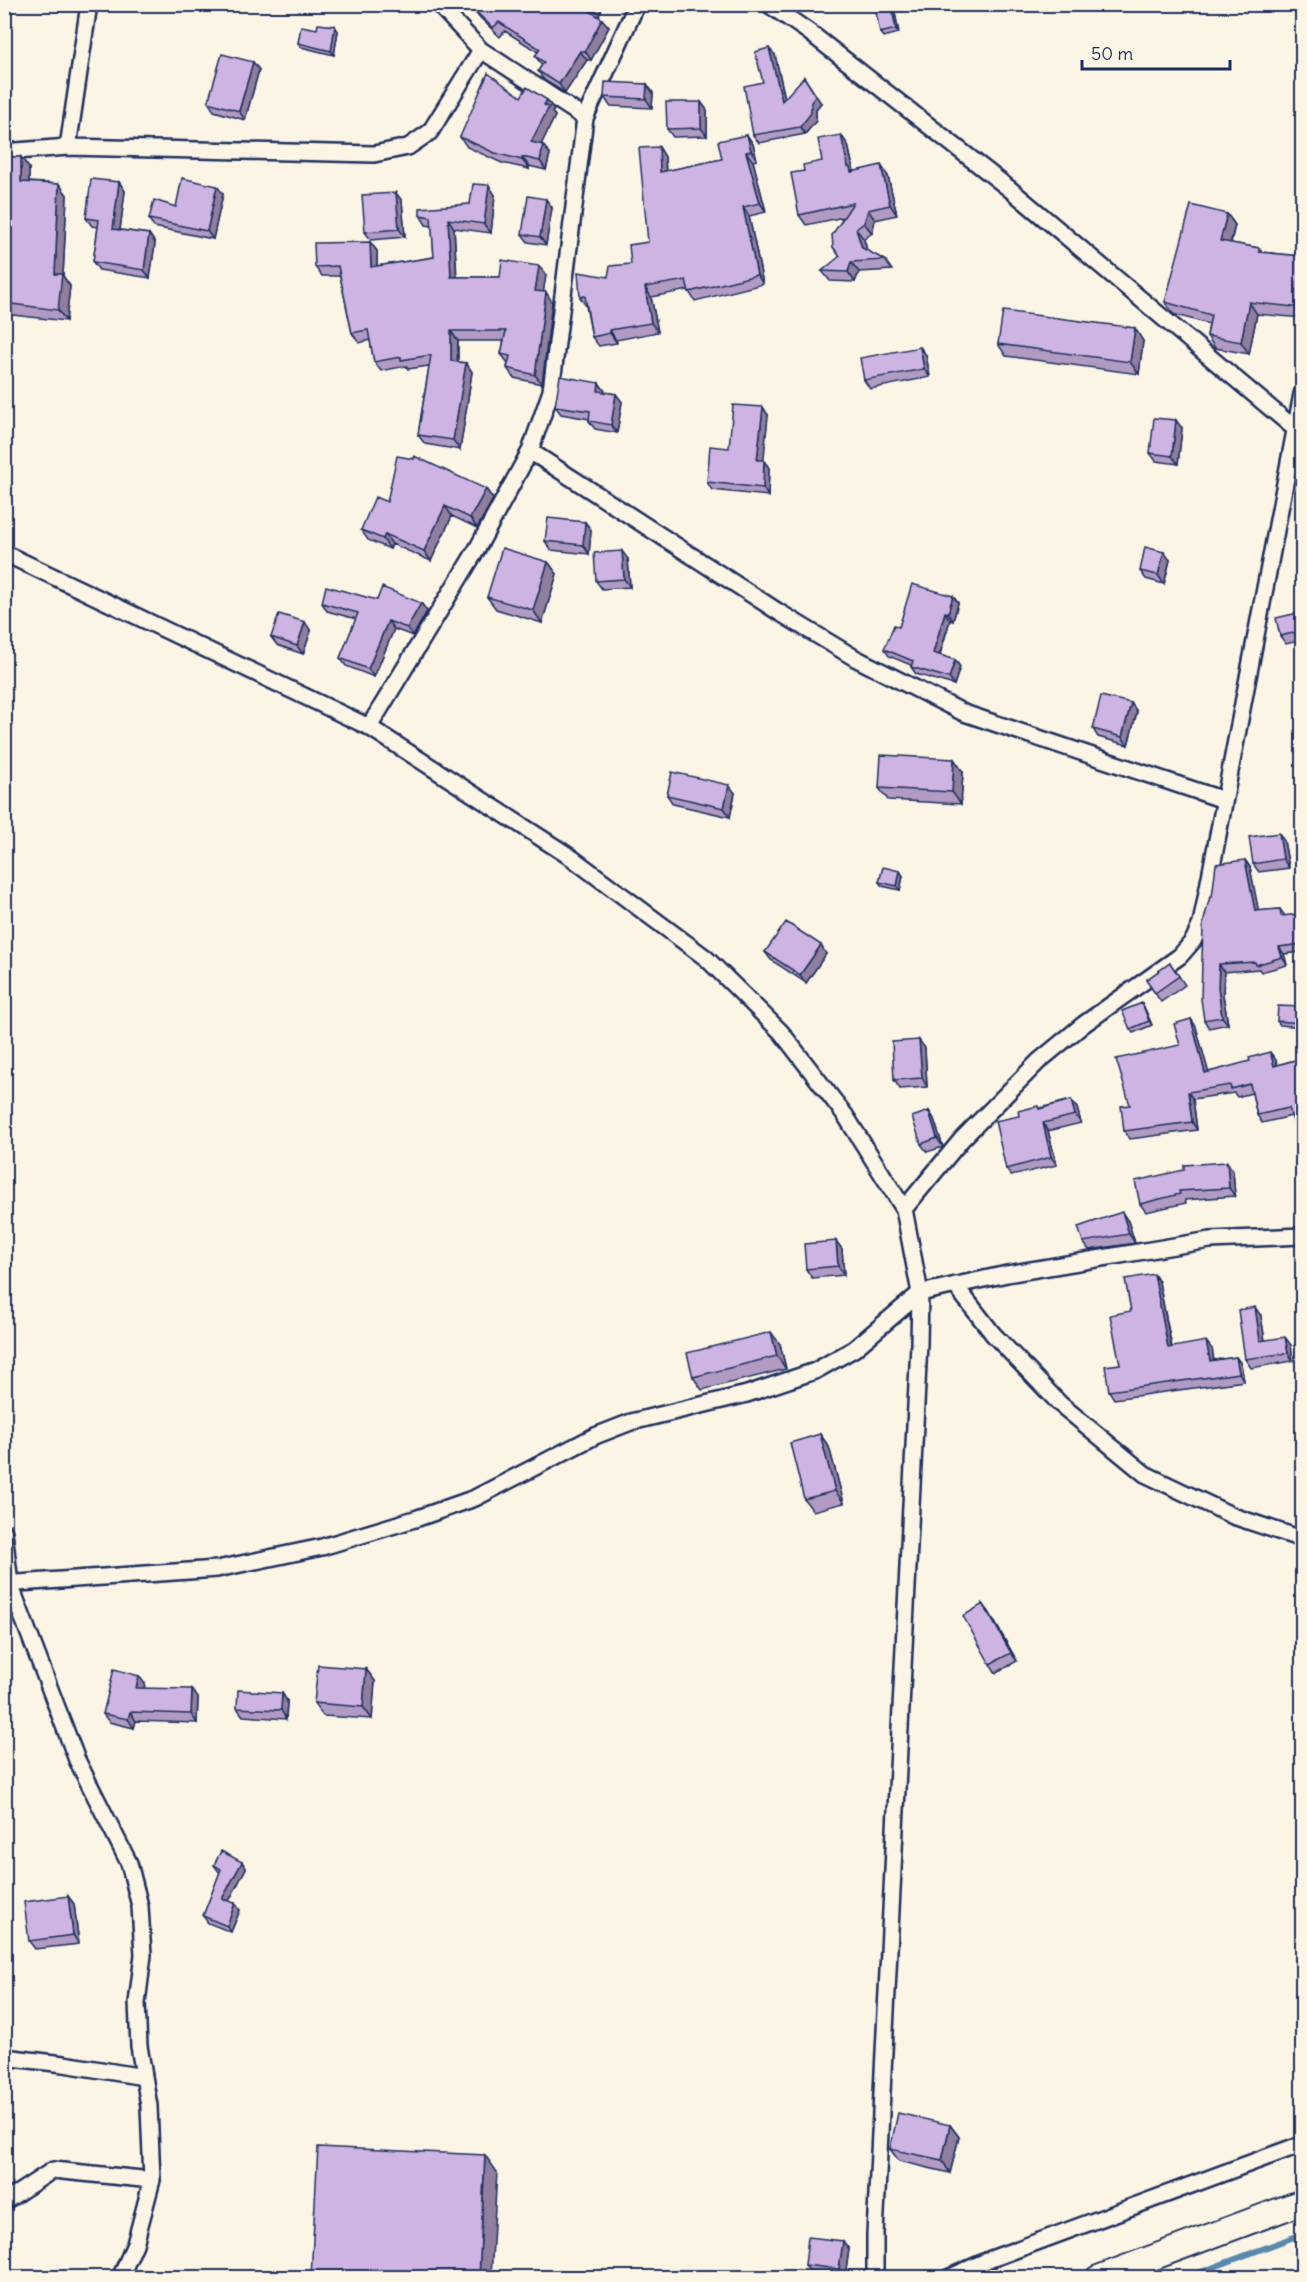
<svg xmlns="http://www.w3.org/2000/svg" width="1307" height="2282" font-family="Delius,sans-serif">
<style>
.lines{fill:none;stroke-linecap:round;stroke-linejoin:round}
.stream{stroke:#5888ad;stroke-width:6}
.street-casing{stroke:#1b2f5e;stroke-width:20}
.primary-casing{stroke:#1b2f5e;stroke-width:28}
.street{stroke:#fcf5e5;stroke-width:15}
.primary{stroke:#fcf5e5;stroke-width:24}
.wall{fill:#b19bc2;stroke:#1b2f5e;stroke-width:1.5}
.shaded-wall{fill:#907e9e;stroke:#1b2f5e;stroke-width:1.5}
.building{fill:#ceb4e2;stroke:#1b2f5e;stroke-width:1.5}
</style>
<rect width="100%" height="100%" fill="#fcf5e5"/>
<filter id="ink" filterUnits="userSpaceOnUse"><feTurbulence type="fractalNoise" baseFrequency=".0167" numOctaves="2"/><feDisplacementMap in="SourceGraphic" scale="12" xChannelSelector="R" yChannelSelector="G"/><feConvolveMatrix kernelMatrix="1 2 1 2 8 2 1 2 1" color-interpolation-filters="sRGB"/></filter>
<g filter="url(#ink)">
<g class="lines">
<!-- stream -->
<path class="stream" d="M1185 2278 1302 2234"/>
<defs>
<path id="street" d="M438 4 481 50 585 118
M768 4 809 32 1011 190 1300 433
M1302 4V8
M68 147 89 4
M4 152 68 147 374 154 408 147 430 132 481 50
M530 451 777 611 855 658 964 713 1224 800
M4 553 369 727 572 858 706 958 781 1032 845 1115 904 1209 920 1293 919 1344 875 2234V2278
M369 727 477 549 530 451 551 391 585 118 637 4
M904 1209 962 1139 1039 1061 1084 1024 1180 956 1193 941 1201 924 1302 394
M955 1285 993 1334 1060 1404 1145 1474 1233 1516 1302 1539
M4 1532 10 1584 77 1760 129 1863 140 1906 143 1955 137 2003 139 2046 149 2106 152 2180 135 2244 120 2278
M4 1584 217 1569 322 1547 418 1518 475 1498 595 1436 631 1422 747 1394 815 1371 854 1349 920 1293 1007 1274 1210 1240 1302 1236
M4 2057 64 2064 144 2077
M4 2202 53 2170 152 2180
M948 2278 991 2259 1302 2144"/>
<path id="primary" d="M1098 2278 1302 2202"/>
</defs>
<!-- street casing -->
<use href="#street" class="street-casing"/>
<!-- primary casing -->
<use href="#primary" class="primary-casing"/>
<!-- street -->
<use href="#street" class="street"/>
<!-- primary -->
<use href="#primary" class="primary"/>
</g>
<!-- wall -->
<path class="wall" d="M467 4H604L599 16 609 27 591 60H587L565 93 544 80 538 71 542 65 535 56 538 52 505 31 500 37 472 10Z
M892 9 895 13 899 33 883 37 880 33Z
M317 29 338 31 334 55 301 47 298 43Z
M775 55 785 98 821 103 816 109V121L805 134 759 143 753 135 763 82Z
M253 62 259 70 245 120 214 111 208 102Z
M647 84 653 93 652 108 610 106 604 97Z
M521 97 547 100 554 110 552 112 555 116 541 144 550 154 546 170 529 166V169L502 163 467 147 460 137Z
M701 102 707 110V136L673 137 667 129Z
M747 135 753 144 757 160 753 161 766 212 749 216 763 284 695 301 688 290 651 297 658 332 616 340 617 343 599 346 592 337 586 306 580 297 608 277 631 264 648 242 659 147 665 157 666 171 722 159Z
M841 135 848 145 854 171 888 176 897 215 875 220 872 233 864 239 867 251 885 260 892 270 859 272 855 282 830 281 822 271 840 257 833 247 844 217 806 225 799 215 804 171 822 161Z
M4 157H21L29 168V182L59 184 67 195 63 276 70 286 66 321 4 314Z
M119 182 125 191 120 230 149 234 155 243 150 278 99 270 93 262 98 227 92 226 86 218Z
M396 193 402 201 405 237 371 240 365 232Z
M223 194 213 239 154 227 149 219 176 207Z
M495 195 491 233 454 228 457 277H500L546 275 543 292 552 302 542 384 514 378 507 368 508 363 501 354 504 341H458V362L466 363 472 372 460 450 425 444 418 435 429 366 408 369 406 366 381 371 374 362 370 340 359 343 352 333 340 276H322L315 267 370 242 377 251V266L434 257 432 226 426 225 420 215 470 204Z
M552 208 546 245 528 242 522 234Z
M1227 214 1235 225 1231 243 1259 248 1262 252 1302 257V318L1257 314 1249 354 1215 348 1207 336 1209 324 1173 314 1165 302Z
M1143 341 1139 374 1006 356 998 344Z
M920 347 926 355 930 377 870 389 864 380Z
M599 383 605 392 616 394 622 402 617 433 595 429 589 421V419L561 414 555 406Z
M768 415 763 460 769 468 768 496 712 490 707 482 729 448Z
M1182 428 1178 464 1156 461 1150 453Z
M486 489 493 499 477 528 452 516 431 561 392 544 390 549 368 540 361 530 387 502Z
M585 522 591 530 589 554 551 550 545 541Z
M628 559 630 587 602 589 596 581Z
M1170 560 1164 584 1146 579 1140 571Z
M548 562 557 574 542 623 496 609 487 597Z
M322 603H421L427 611 413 636 394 629 374 677 346 666 340 658 356 619 327 611Z
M958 603 953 621 950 620 940 655 955 660 960 667 954 685 916 674 911 667V665L889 656 884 649 899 627Z
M1302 612V640L1286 644 1280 636Z
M311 631 303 654 277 645 271 637Z
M1131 703 1137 712 1128 745 1098 737 1093 729Z
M954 759 963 772 961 804 888 800 879 788Z
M735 793 730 817 673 804 667 795Z
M1284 841 1289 868 1259 872 1253 864Z
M1245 860 1250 867 1258 911 1280 909 1285 916 1302 914V952L1284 954 1287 965 1261 972 1259 969 1224 972 1223 995 1228 1024 1209 1028 1204 1020 1212 897Z
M903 876 900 890 882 886 879 882Z
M765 952 826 954 806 983 771 960Z
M1170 963 1185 985 1161 1002 1146 980Z
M1142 1003 1144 1007 1152 1025 1133 1033 1130 1029Z
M1302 1007V1027L1280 1025 1277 1021Z
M1191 1019 1196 1027 1208 1072 1276 1060 1277 1065 1302 1058V1138L1296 1131 1292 1116 1262 1123 1257 1115 1252 1093 1237 1097 1234 1093 1193 1099 1197 1130 1130 1139 1124 1131 1130 1105 1180 1045Z
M925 1048 927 1087 900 1089 894 1080Z
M1071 1100 1077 1108 1081 1123 1048 1131 1057 1165 1011 1176 1006 1169 1019 1116 1040 1108Z
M929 1111 934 1119 943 1147 927 1152 921 1144Z
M1227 1162 1233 1171 1235 1196 1185 1200 1186 1203 1146 1212 1140 1204Z
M1128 1221 1135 1243 1089 1250 1083 1242Z
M836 1241 842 1249 844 1275 812 1278 806 1269Z
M1159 1282 1172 1347 1212 1349 1214 1360 1236 1357 1241 1364 1244 1381 1114 1399 1109 1391 1120 1364 1131 1311Z
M1261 1316 1265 1340 1291 1345 1293 1361 1251 1368 1245 1359Z
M780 1344 786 1369 702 1390 693 1377Z
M820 1434 829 1447 844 1503 813 1511 804 1499Z
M983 1604 989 1612 1017 1661 996 1673 990 1664Z
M366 1669 375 1681 372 1719 323 1716 314 1703Z
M145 1684 144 1688 198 1698 197 1723 136 1721 134 1728 109 1722 103 1714Z
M282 1693 287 1701 286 1719 243 1716 237 1708Z
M242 1862 246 1868 229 1901 240 1910 231 1932 208 1923 203 1916 220 1873 214 1865Z
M68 1896 74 1904 79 1944 35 1949 29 1941Z
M950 2125 959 2137 950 2173 899 2161 890 2149Z
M849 2249 845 2277 811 2273 805 2265Z"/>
<!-- shaded-wall -->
<path class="shaded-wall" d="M594 4H604L597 20 590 11Z
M892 9 895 13 899 33 896 29Z
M602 19 609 27 591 60 585 51Z
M335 26 338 31 334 55 331 51Z
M769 48 775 55 787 108 782 101Z
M580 51 587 60 565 93 559 84Z
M253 62 259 70 245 120 239 111Z
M804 77 821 103 816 109V121L805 134 800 127Z
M647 84 653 93 652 108 646 99Z
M547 100 554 110 552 112 555 116 538 151 531 142 544 105Z
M701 102 707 110V136L701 128Z
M747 135 753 144 757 160 751 151Z
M841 135 848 145 854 173 858 182 848 167Z
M543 145 550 154 546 170 540 161Z
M659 147 665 157 666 181 660 172Z
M746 152 753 161 766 212 760 203Z
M21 157 29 168V193L21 182Z
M522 157 529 166V169L522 160Z
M881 165 888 176 897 215 890 205Z
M119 182 125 191 119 237 113 229Z
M59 184 67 195 63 276 70 286 66 321 58 310 55 274Z
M489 185 495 195 491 233 484 224Z
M217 186 223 194 213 239 207 231Z
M396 193 402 201 405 237 399 229Z
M546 199 552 208 546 245 540 237Z
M743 207 749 216 763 284 757 275Z
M868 210 875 220 872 233 864 223Z
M1227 214 1235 225 1228 252 1220 241Z
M448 219 454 228 457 286 451 277Z
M856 229 864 239 869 258 862 248Z
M149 234 155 243 150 278 144 270Z
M370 242 377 251V277L371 267Z
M851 262 859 272 855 282 848 272Z
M539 266 546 275 542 300 535 291Z
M645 287 651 297 658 332 651 323Z
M546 292 552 302 542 384 535 375Z
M1249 302 1257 314 1249 354 1241 342Z
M1135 328 1143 341 1139 374 1130 362Z
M610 330 616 340 617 343 610 333Z
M451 331 458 341 457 370 451 361Z
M920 347 926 355 930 377 924 369Z
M466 363 472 372 460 450 453 440Z
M599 383 605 391 604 399 598 391Z
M616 394 622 402 617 433 611 425Z
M763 407 768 415 763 468 757 460Z
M1176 420 1182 428 1178 464 1172 456Z
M764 460 769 468 768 496 763 488Z
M486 489 493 499 477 528 470 518Z
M445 506 452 516 431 561 424 551Z
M585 522 591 530 589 554 583 545Z
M385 534 392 544 390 549 383 539Z
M622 551 628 559 630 587 624 579Z
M1164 552 1170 560 1164 584 1158 575Z
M548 562 557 574 542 623 533 610Z
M953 596 958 603 953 621 948 613Z
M421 603 427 611 413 636 407 628Z
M945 612 950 620 938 660 933 653Z
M388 621 394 629 374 677 368 669Z
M305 622 311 631 303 654 297 646Z
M955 660 960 667 954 685 949 678Z
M1131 703 1137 712 1128 745 1122 737Z
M954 759 963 772 961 804 952 792Z
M729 785 735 793 730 817 724 808Z
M1279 833 1284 841 1289 868 1283 859Z
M1245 860 1250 867 1260 918 1255 911Z
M900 871 903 876 900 890 897 886Z
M821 945 826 954 806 983 800 975Z
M1279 947 1284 954 1287 965 1282 957Z
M1219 964 1224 972 1223 995 1228 1024 1222 1017 1218 988Z
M1142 1003 1144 1007 1152 1025 1149 1021Z
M1191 1019 1196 1027 1211 1081 1205 1073Z
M919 1040 925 1048 927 1087 922 1078Z
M1270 1052 1276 1060 1279 1074 1274 1066Z
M1188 1092 1193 1099 1197 1130 1192 1122Z
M1071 1100 1077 1108 1081 1123 1075 1115Z
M929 1111 934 1119 943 1147 937 1138Z
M1043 1123 1048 1131 1057 1165 1051 1157Z
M1227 1162 1233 1171 1235 1196 1229 1188Z
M1122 1212 1128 1221 1135 1243 1129 1234Z
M836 1241 842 1249 844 1275 838 1266Z
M1154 1274 1159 1282 1173 1356 1168 1348Z
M1255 1307 1261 1316 1266 1349 1260 1341Z
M771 1332 780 1344 786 1369 777 1356Z
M1285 1337 1291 1345 1293 1361 1288 1353Z
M1206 1341 1212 1349 1215 1369 1210 1361Z
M1236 1357 1241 1364 1244 1381 1239 1373Z
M820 1434 829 1447 844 1503 835 1491Z
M983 1604 989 1612 1017 1661 1011 1653Z
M366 1669 375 1681 372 1719 363 1707Z
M139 1676 145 1684 142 1696 136 1688Z
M192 1689 198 1698 197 1723 191 1714Z
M282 1693 287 1701 286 1719 281 1710Z
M130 1712 136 1721 134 1728 128 1719Z
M242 1862 246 1868 227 1905 222 1899Z
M68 1896 74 1904 79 1944 73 1935Z
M235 1903 240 1910 231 1932 227 1926Z
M950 2125 959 2137 950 2173 942 2160Z
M485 2155 497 2172 491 2277H479Z
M843 2241 849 2249 845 2277 839 2269Z"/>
<!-- building -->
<path class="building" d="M468 4H594L590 11 602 19 585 51H580L559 84 538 71 544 62 535 56 540 49 499 22 493 28Z
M892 9 896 29 880 33 876 12Z
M318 24 335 26 331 51 298 43 301 26 317 29Z
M769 48 782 101 804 77 816 96 811 102V113L800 127 753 135 744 86 763 82 755 52Z
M222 54 253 62 239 111 208 102Z
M488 73 521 97 527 87 547 100 544 105 549 107 531 142 543 145 540 161 522 157V160L495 153 460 137Z
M605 82 647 84 646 99 604 97Z
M666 102H701V128L667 129Z
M747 135 751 151 746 152 760 203 743 207 757 275 689 292 686 280 645 287 651 323 610 330V333L592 337 585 296 580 297 578 272 608 277 610 266 631 264 629 245 648 242 639 148 659 147 660 172 722 159 718 141Z
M841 135 848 167H850L851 172 881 165 890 205 868 210 864 223 856 229 862 248 885 260 851 262 848 272 822 271 840 256 833 247 832 235 853 203 799 215 791 173 804 171 803 165 822 161 818 139Z
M4 157H21V182L59 184 55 274H62L58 310 4 303Z
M182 178 217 186 207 231 149 219 154 200 176 207Z
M91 179 119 182 113 229 149 234 144 270 93 262 99 220 86 218Z
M473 184 489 185 484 224 448 219 451 277H500L502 260 539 266 535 291 546 292 535 375 507 368 510 356 501 354 506 331H451V361L466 363 453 440 418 435 431 355 401 360V357L374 362 368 330 352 333 338 266 315 267 314 243 370 242 371 267 434 257 431 217 420 215V208L470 204Z
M396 193 399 229 365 232 362 195Z
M528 196 546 199 540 237 522 234Z
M1191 205 1227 214 1220 241 1259 248V252L1302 256V308L1249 302 1241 342 1207 336 1211 315 1165 302Z
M1003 311 1135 328 1130 362 998 344Z
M920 347 924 369 864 380 860 358Z
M560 376 599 383 598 391 616 394 611 425 589 421 590 411 555 406Z
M733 405 763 407 757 460H764L763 488 707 482 710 446 729 448Z
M1154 418 1176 420 1172 456 1150 453Z
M397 456 414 459V456L486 489 470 518 445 506 424 551 385 534 383 539 361 530 375 497 387 502Z
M548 518 585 522 583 545 545 541Z
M1145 547 1164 552 1158 575 1140 571Z
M502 548 548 562 533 610 487 597Z
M622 551 624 579 596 581 594 553Z
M912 584 953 596 948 613 945 612 933 653 955 660 949 678 911 667 913 661 884 649 894 625 899 627Z
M326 586 377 600 382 587 421 603 407 628 388 621 368 669 340 658 358 613 322 603Z
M1302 612V631L1280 636 1276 618Z
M279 614 305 622 297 646 271 637Z
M1101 696 1131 703 1122 737 1093 729Z
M881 755 954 759 952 792 879 788Z
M672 772 729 785 724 808 667 795Z
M1279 833 1283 859 1253 864 1249 837Z
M1245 860 1255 911 1280 909 1281 916 1302 914V944L1279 947 1282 957 1256 965 1255 962 1219 964 1218 988 1222 1017 1204 1020 1201 999 1203 924 1210 896 1212 897 1216 864Z
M883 867 900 871 897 886 879 882Z
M786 922 821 945 800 975 765 952Z
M1170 963 1179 976 1155 993 1146 980Z
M1142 1003 1149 1021 1130 1029 1122 1011Z
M1278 1006 1302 1007V1023L1277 1021Z
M1191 1019 1205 1073 1250 1061 1249 1058 1270 1052 1274 1066 1302 1058V1129L1296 1131 1289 1108 1257 1115 1250 1084 1231 1089 1230 1085 1188 1092 1192 1122 1124 1131 1121 1106 1130 1105 1116 1059 1180 1045 1174 1024Z
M919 1040 922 1078 894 1080 892 1042Z
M1071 1100 1075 1115 1043 1123 1051 1157 1006 1169 995 1121 1019 1116 1018 1111 1038 1106 1039 1109Z
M929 1111 937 1138 921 1144 912 1117Z
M1227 1162 1229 1188 1179 1191 1180 1194 1140 1204 1135 1181 1184 1170V1165Z
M1122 1212 1129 1234 1083 1242 1078 1227Z
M836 1241 838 1266 806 1269 804 1244Z
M1154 1274 1168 1348 1206 1341 1210 1361 1236 1357 1239 1373 1109 1391 1105 1366 1120 1364 1110 1315 1131 1311 1125 1279Z
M1255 1307 1260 1341 1285 1337 1288 1353 1245 1359 1238 1310Z
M771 1332 777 1356 693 1377 687 1353Z
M820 1434 835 1491 804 1499 790 1443Z
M983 1604 1011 1653 990 1664 963 1616Z
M318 1665 366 1669 363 1707 314 1703Z
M114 1669 139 1676 136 1688 192 1689 191 1714 130 1712 128 1719 103 1714Z
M238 1690 282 1693 281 1710 237 1708Z
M221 1851 242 1862 222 1899 235 1903 227 1926 203 1916 221 1869 214 1865Z
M68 1896 73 1935 29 1941 24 1902Z
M898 2113 950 2125 942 2160 890 2149Z
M318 2147 485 2155 479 2277H311Z
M808 2237 843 2241 839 2269 805 2265Z"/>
</g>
<!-- margin -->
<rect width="1307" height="2282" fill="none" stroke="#fcf5e5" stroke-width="24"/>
<rect x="12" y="12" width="1283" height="2258" fill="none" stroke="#1b2f5e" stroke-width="2" filter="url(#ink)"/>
<!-- scale -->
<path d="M1082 60v9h148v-9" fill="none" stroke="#1b2f5e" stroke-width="3"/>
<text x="1091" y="60" font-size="18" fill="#1b2f5e" stroke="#fcf5e5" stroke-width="4.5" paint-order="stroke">50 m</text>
</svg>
